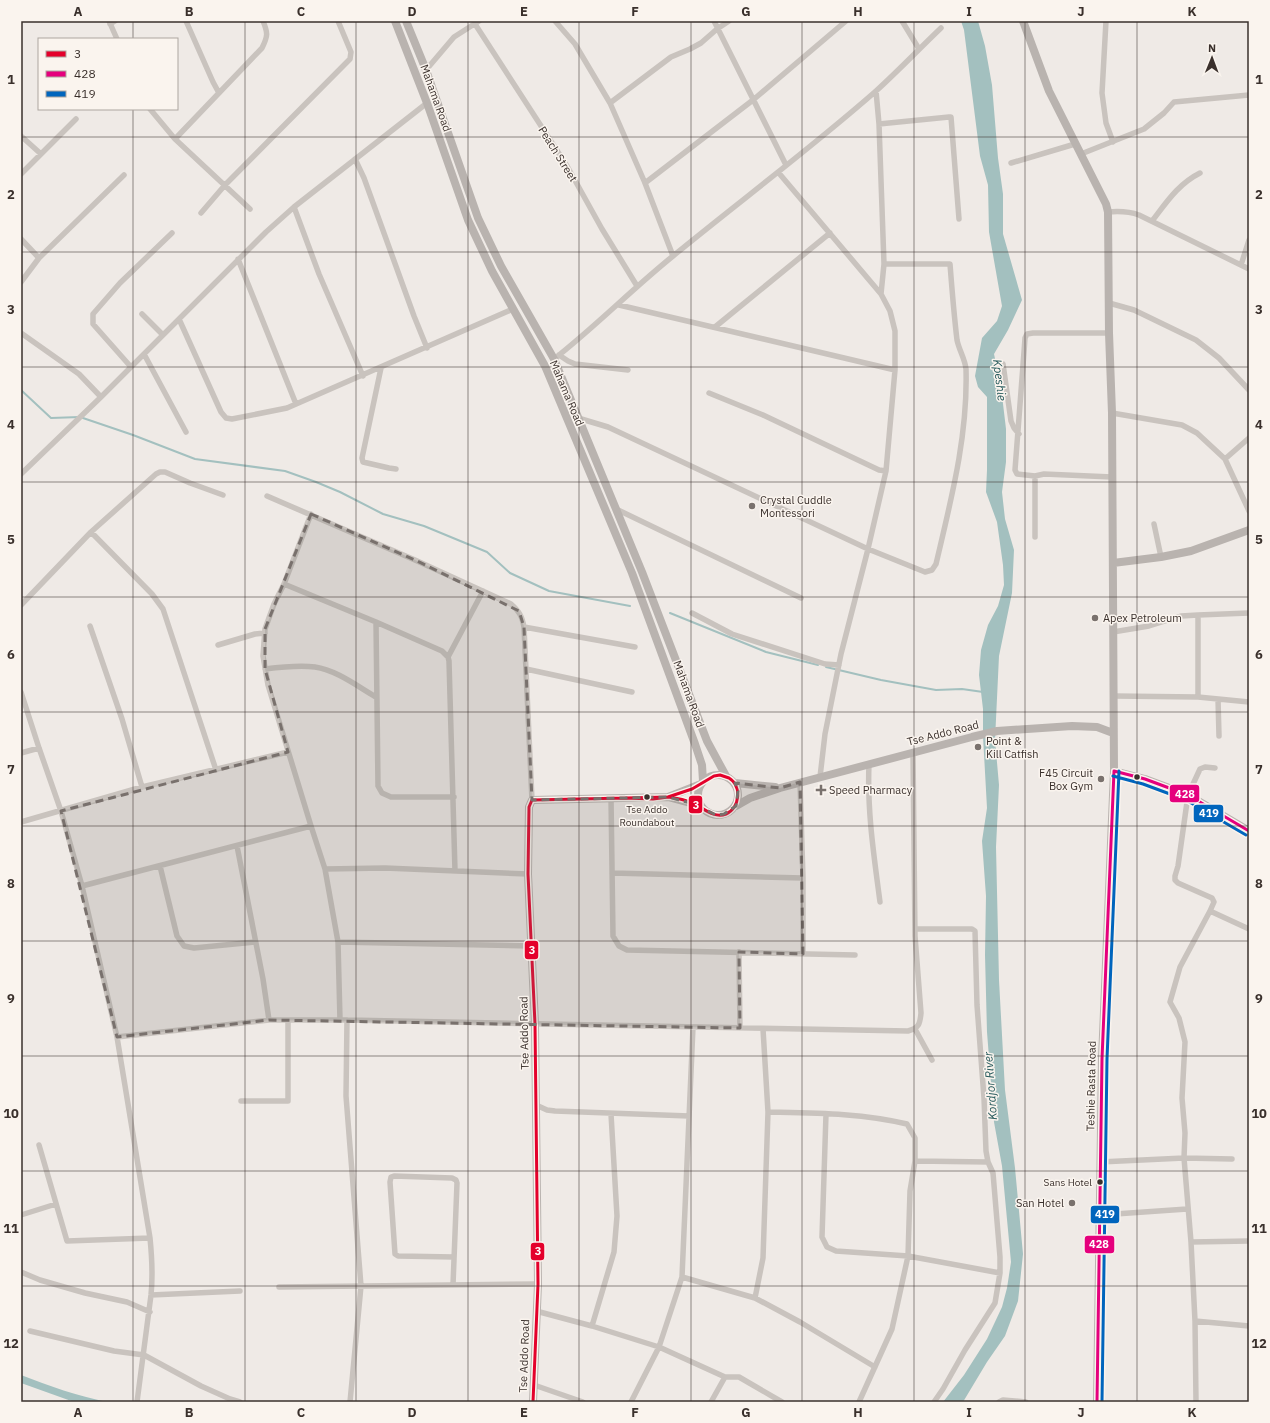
<svg xmlns="http://www.w3.org/2000/svg" width="1270" height="1423" font-family="'IBM Plex Sans',sans-serif">
<style>
.water{fill:#a3c0bf}
.lines{fill:none;stroke-linecap:round;stroke-linejoin:round}
.stream{stroke:#a3c0bf;stroke-width:2}
.street{stroke:#c9c3be;stroke-width:5.5}
.secondary{stroke:#b9b3af;stroke-width:8}
.bus-1-casing{stroke:#faf4ee;stroke-width:6}
.bus-2-casing{stroke:#faf4ee;stroke-width:6}
.bus-3-casing{stroke:#faf4ee;stroke-width:6}
.bus-1{stroke:#e4002b;stroke-width:3}
.bus-2{stroke:#e5007d;stroke-width:3}
.bus-3{stroke:#0065bd;stroke-width:3}
.marked{fill:#79716d;fill-opacity:0.2;stroke:#79716d;stroke-width:3;stroke-dasharray:8 5;stroke-linejoin:round}
.grid{fill:none;stroke:#3a302c;stroke-width:1;stroke-opacity:0.55}
.poi-dot{fill:#79716d;stroke:#faf4ee;stroke-width:1.5}
.bus-dot{fill:#3a302c;stroke:#faf4ee;stroke-width:1.5}
.labels{text-anchor:middle;dominant-baseline:central;stroke-width:3;stroke-linejoin:round;paint-order:stroke}
.bus-label{font-size:10px;fill:#3a302c;stroke:#faf4ee}
.street-label{font-size:11px;fill:#3a302c;stroke:#faf4ee}
.poi-label{font-size:11px;fill:#3a302c;stroke:#faf4ee;text-anchor:start}
.water-label{font-size:12px;font-style:italic;fill:#235759;stroke:#faf4ee}
.line-badge{stroke:#faf4ee;stroke-width:1.5}
.badge-label{font-size:11px;text-anchor:middle;font-weight:bold;fill:#fff}
.neatline{fill:none;stroke:#3a302c;stroke-width:1.5}
.grid-label{font-size:13px;text-anchor:middle;font-weight:bold;fill:#3a302c}
</style>
<rect width="100%" height="100%" fill="#efeae6"/>
<!-- water -->
<path class="water" d="M961 21H978L985 46 992 85 998 158 1003 194V234L1022 300 1008 330 994 354 1001 387 1006 429V462L1002 492 1005 519 1014 550 1012 593 999 656 995 740 999 785 996 847 999 980 1005 1090 1015 1168 1023 1254 1018 1301 1005 1336 987 1362 963 1402H943L964 1375 987 1339 1002 1307 1007 1288 1011 1262 1002 1166 994 1122 987 1032 985 955 986 896 982 841 987 808 983 736V709L979 675 981 650 988 625 998 606 1004 585 1003 565 997 522 986 492 987 470V397L978 387 975 376 982 338 997 321 1002 306 989 232 988 185 980 156 964 30Z
M21 1375C49 1386 78 1396 107 1402H74L21 1383Z"/>
<g class="lines">
<!-- stream -->
<path class="stream" d="M21 390 51 418 80 417 133 435 195 459 285 471 316 482 340 492 383 514 424 526 487 552 510 573 549 591 630 606
M670 613 766 652 818 665
M826 667 881 680 936 690 962 689 983 692"/>
<!-- street -->
<path class="street" d="M109 21 117 39
M186 21 213 82 219 93
M555 21 575 44 610 103 645 183 673 256
M714 21 786 165
M902 21 919 49
M1106 21 1102 93 1106 123 1113 142
M110 24 115 21
M475 24 567 166 602 229 637 286
M426 70 454 37 479 21
M610 103 671 57 690 49 701 43 717 29 729 21
M150 109 175 139 250 209
M879 124 949 117H951L959 219
M21 136 41 154
M175 139 262 48C268 36 268 33 263 21
M1081 154 1144 129 1164 113 1174 102 1249 95
M355 159 364 178 414 316 427 348
M1011 163 1075 144
M778 172 881 294
M21 174 76 119
M645 183 753 100 846 21
M294 207 319 274 363 376
M1108 212C1119 211 1128 211 1139 215L1249 269
M201 213 225 185 350 59 351 52 338 21
M1152 221C1166 203 1178 184 1200 173
M21 239 39 258 21 282
M39 258 124 175
M238 259 296 404
M1241 265 1249 240
M1109 303 1134 310 1196 340 1219 358 1249 390
M619 305 895 370
M142 314 163 335
M179 319 221 412 226 418 232 419 287 408 513 309
M715 327 830 233
M21 333 79 374 101 397
M1109 333H1033L1027 334 1025 338 1024 352 1015 470 1017 474 1035 476 1044 474 1112 477
M144 354 186 432
M559 355 568 361 575 364 628 370
M554 359C595 327 632 289 673 256 740 201 810 149 876 91 898 71 919 49 941 28
M1003 364 1011 421 1014 428 1019 434
M131 367 93 324V314L120 283 172 233
M381 368 362 458 363 462 389 468 396 469
M709 393 763 415 879 470 886 471
M1112 413 1182 425 1197 433 1225 459 1249 511
M578 418 608 427 868 549 925 572 932 570 936 564C951 500 968 436 966 369 965 359 959 350 957 340 954 315 952 290 950 264H884
M1225 459 1249 438
M21 474 101 397 266 232 294 207 427 103
M267 496 415 560 511 604C519 611 522 616 524 627L532 800
M616 509 801 598
M311 514 284 584 274 604 265 629 263 656 268 685 311 826 325 869 338 942 340 1020
M1154 524 1161 557
M91 532 152 594 163 609 216 770
M1035 537V476
M284 584 376 622 442 651 448 657 449 661 455 871
M21 605 91 532 156 474 160 472H165L190 483 223 495
M692 613 732 634 825 664 839 665
M1198 615V697
M376 622 378 786 382 793 391 797H454
M90 626 122 719 142 787
M524 627 635 647
M1113 632 1149 626 1181 616 1198 615 1249 613
M218 645 255 634 265 633
M448 657 483 591
M265 669C281 667 298 665 315 667 336 670 357 686 376 697
M526 669 632 692
M21 692 39 748 61 811 82 886 117 1037 150 1238C152 1258 153 1276 151 1295L137 1402
M1114 696 1198 697 1249 702
M1218 699 1219 736
M21 753 39 748
M869 764C867 811 874 856 880 902
M820 777 825 734 841 654 868 549 886 471 895 370V331L890 311 881 294 884 264 879 124 876 91
M800 782 803 878V954
M611 798 613 936 619 946 627 950 855 955
M21 822 142 787 288 752
M237 846 263 979 269 1020
M160 866 177 936 184 946 194 948 255 942
M325 869 385 868 528 874
M612 873 803 878
M82 886 311 826
M1210 911 1214 902 1212 898 1178 883 1175 880V876L1178 866 1188 795 1200 769 1205 767 1215 768
M915 929H972L975 931 977 1005 984 1098 986 1151 988 1162 993 1173 1000 1257V1273L995 1303 965 1350 943 1389 934 1402
M338 942 532 946
M739 952 740 1028
M347 1020 346 1096 361 1286 350 1402
M915 1029 932 1060
M117 1037 269 1020H347L908 1031C919 1028 920 1024 921 1013L915 936 913 752
M241 1101H288V1020
M536 1105 547 1110 555 1111 689 1116
M768 1112C815 1113 862 1113 907 1124L915 1138V1161L910 1191 908 1256 892 1329 859 1402
M826 1114 822 1237 827 1247 836 1251 908 1256 1000 1273
M39 1145 67 1241 150 1238
M915 1161 988 1162
M1100 1162 1184 1158 1232 1159
M21 1215 56 1204
M1101 1215 1187 1209
M1191 1242 1249 1241
M21 1272 40 1280 85 1293 127 1302 150 1312
M682 1277 755 1298 800 1322 875 1367
M453 1285 457 1183 456 1180 452 1178 394 1176 391 1177 390 1182 395 1254 398 1256 454 1257
M279 1287 538 1284
M151 1295 240 1291
M755 1298 763 1258 768 1112 763 1029
M536 1311 592 1326 659 1347 725 1377H739L782 1402
M1195 1321 1249 1326
M592 1326 614 1252 617 1216 611 1114
M30 1331 114 1351 144 1355 201 1386 230 1399 240 1402
M534 1385 583 1402
M631 1402 659 1347 682 1277 693 1027
M711 1402 725 1377
M999 1402 1003 1400 1026 1402
M1196 1402 1195 1321 1191 1242 1184 1158 1185 1133 1182 1098 1185 1042 1179 1018 1170 1002 1180 967 1210 911 1249 929"/>
<!-- secondary -->
<path class="secondary" d="M395 21 427 103 468 220 492 271 545 366 632 573 695 744 702 765 703 781
M406 21 426 70 478 218 501 266 554 359 642 572 707 741 726 776
M1023 21 1049 91 1106 204 1108 212 1109 333 1112 413 1114 771 1102 1059 1097 1402
M1113 563 1161 557 1191 551 1249 530
M1114 771 1145 779 1188 795 1249 831
M698 795a20 20 0 1 1 40 0a20 20 0 1 1-40 0Z
M735 783 775 787
M668 797 701 784
M736 806 750 798 780 788 972 737 997 731 1072 726 1097 727 1113 733
M533 1402 538 1284 535 1024 528 874 529 807 532 800 668 797 694 804 703 809"/>
<defs>
<path id="bus-1" d="M720 775C723 776 726 777 729 778 742 786 740 808 726 814 713 819 703 807 692 803 684 799 676 798 668 797L692 789 714 776Z
M626 798 653 799 668 797
M626 798 668 797
M532 800 529 807 528 874 535 1024 538 1284 533 1402
M532 800 626 798"/>
<path id="bus-2" d="M1114 771 1145 779 1188 795 1249 831
M1097 1402 1102 1059 1114 771"/>
<path id="bus-3" d="M1113 776 1143 784 1186 800 1246 835
M1102 1402 1107 1059 1119 771"/>
</defs>
<!-- bus-1 casing -->
<use href="#bus-1" class="bus-1-casing"/>
<!-- bus-2 casing -->
<use href="#bus-2" class="bus-2-casing"/>
<!-- bus-3 casing -->
<use href="#bus-3" class="bus-3-casing"/>
<!-- bus-1 -->
<use href="#bus-1" class="bus-1"/>
<!-- bus-2 -->
<use href="#bus-2" class="bus-2"/>
<!-- bus-3 -->
<use href="#bus-3" class="bus-3"/>
</g>
<!-- marked area -->
<path class="marked" d="M311 514 415 560 519 611 524 627 532 800 668 797 694 804 716 815 724 814 736 806 738 791 735 783 780 788 800 782 803 954 739 952 740 1028 269 1020 117 1037 61 811 288 752 265 669V629Z"/>
<!-- grid -->
<path class="grid" d="M133 21V39M245 21V1402M356 21V1402M468 21V1402M579 21V1402M691 21V1402M802 21V1402M914 21V1402M1025 21V1402M1137 21V1402M133 109V1402M21 137H1249M21 252H1249M21 367H1249M21 482H1249M21 597H1249M21 712H1249M21 826H1249M21 941H1249M21 1056H1249M21 1171H1249M21 1286H1249"/>
<!-- markers -->
<g class="poi-dot">
<circle cx="752" cy="506" r="4"/>
<circle cx="1095" cy="618" r="4"/>
<circle cx="978" cy="747" r="4"/>
<circle cx="1101" cy="779" r="4"/>
<path d="M819 784h4v4h4v4h-4v4h-4v-4h-4v-4h4z"/>
<circle cx="1072" cy="1203" r="4"/>
</g>
<g class="bus-dot">
<circle cx="1137" cy="777" r="3.5"/>
<circle cx="647" cy="797" r="3.5"/>
<circle cx="1100" cy="1182" r="3.5"/>
</g>
<g class="labels">
<!-- bus labels -->
<g class="bus-label">
<text x="647" y="809">Tse Addo<tspan x="647" dy="13">Roundabout</tspan></text>
<text x="1092" y="1182" text-anchor="end">Sans Hotel</text>
</g>
<!-- street labels -->
<g class="street-label">
<text transform="translate(436 98) rotate(70)">Mahama Road</text>
<text transform="translate(558 154) rotate(58)">Peach Street</text>
<text transform="translate(567 393) rotate(67)">Mahama Road</text>
<text transform="translate(689 694) rotate(70)">Mahama Road</text>
<text transform="translate(943 733) rotate(-14)">Tse Addo Road</text>
<text transform="translate(524 1033) rotate(-91)">Tse Addo Road</text>
<text transform="translate(1091 1086) rotate(-89)">Teshie Rasta Road</text>
<text transform="translate(524 1356) rotate(-88)">Tse Addo Road</text>
</g>
<!-- poi labels -->
<g class="poi-label">
<text x="760" y="500">Crystal Cuddle<tspan x="760" dy="13">Montessori</tspan></text>
<text x="1103" y="618">Apex Petroleum</text>
<text x="986" y="741">Point &amp;<tspan x="986" dy="13">Kill Catfish</tspan></text>
<text x="1093" y="773" text-anchor="end">F45 Circuit<tspan x="1093" dy="13">Box Gym</tspan></text>
<text x="829" y="790">Speed Pharmacy</text>
<text x="1064" y="1203" text-anchor="end">San Hotel</text>
</g>
<!-- water labels -->
<g class="water-label">
<text transform="translate(1000 380) rotate(83)">Kpeshie</text>
<text transform="translate(990 1086) rotate(-94)">Kordjor River</text>
</g>
</g>
<g class="line-badge">
<rect x="1169" y="784" width="31" height="19" rx="4" fill="#e5007d"/>
<rect x="688" y="795" width="15" height="19" rx="4" fill="#e4002b"/>
<rect x="1193" y="804" width="31" height="19" rx="4" fill="#0065bd"/>
<rect x="524" y="940" width="15" height="20" rx="4" fill="#e4002b"/>
<rect x="1090" y="1205" width="30" height="19" rx="4" fill="#0065bd"/>
<rect x="1084" y="1235" width="31" height="19" rx="4" fill="#e5007d"/>
<rect x="530" y="1242" width="15" height="19" rx="4" fill="#e4002b"/>
</g>
<g class="badge-label">
<text x="1185" y="798">428</text>
<text x="696" y="809">3</text>
<text x="1209" y="817">419</text>
<text x="532" y="954">3</text>
<text x="1105" y="1218">419</text>
<text x="1099" y="1248">428</text>
<text x="538" y="1255">3</text>
</g>
<!-- border -->
<rect width="1270" height="1423" fill="none" stroke="#faf4ee" stroke-width="44"/>
<!-- legend -->
<rect x="38" y="38" width="140" height="72" fill="#faf4ee" stroke="#ada6a0"/>
<rect x="46" y="51" width="20" height="6" fill="#e4002b" stroke="#ada6a0"/>
<text x="74" y="58" font-size="12" fill="#3a302c">3</text>
<rect x="46" y="71" width="20" height="6" fill="#e5007d" stroke="#ada6a0"/>
<text x="74" y="78" font-size="12" fill="#3a302c">428</text>
<rect x="46" y="91" width="20" height="6" fill="#0065bd" stroke="#ada6a0"/>
<text x="74" y="98" font-size="12" fill="#3a302c">419</text>
<!-- north arrow -->
<g transform="translate(1212 58) rotate(1)" stroke="#faf4ee" stroke-width="3" paint-order="stroke">
<path d="M0-3L7 15L0 10L-7 15Z" fill="#3a302c"/>
<text y="-6" font-size="11" font-weight="bold" text-anchor="middle" fill="#3a302c">N</text>
</g>
<rect x="22" y="22" width="1226" height="1379" class="neatline"/>
<g class="grid-label">
<text x="78" y="16">A</text>
<text x="189" y="16">B</text>
<text x="301" y="16">C</text>
<text x="412" y="16">D</text>
<text x="524" y="16">E</text>
<text x="635" y="16">F</text>
<text x="746" y="16">G</text>
<text x="858" y="16">H</text>
<text x="969" y="16">I</text>
<text x="1081" y="16">J</text>
<text x="1192" y="16">K</text>
<text x="11" y="84">1</text>
<text x="1259" y="84">1</text>
<text x="11" y="199">2</text>
<text x="1259" y="199">2</text>
<text x="11" y="314">3</text>
<text x="1259" y="314">3</text>
<text x="11" y="429">4</text>
<text x="1259" y="429">4</text>
<text x="11" y="544">5</text>
<text x="1259" y="544">5</text>
<text x="11" y="659">6</text>
<text x="1259" y="659">6</text>
<text x="11" y="774">7</text>
<text x="1259" y="774">7</text>
<text x="11" y="888">8</text>
<text x="1259" y="888">8</text>
<text x="11" y="1003">9</text>
<text x="1259" y="1003">9</text>
<text x="11" y="1118">10</text>
<text x="1259" y="1118">10</text>
<text x="11" y="1233">11</text>
<text x="1259" y="1233">11</text>
<text x="11" y="1348">12</text>
<text x="1259" y="1348">12</text>
<text x="78" y="1417">A</text>
<text x="189" y="1417">B</text>
<text x="301" y="1417">C</text>
<text x="412" y="1417">D</text>
<text x="524" y="1417">E</text>
<text x="635" y="1417">F</text>
<text x="746" y="1417">G</text>
<text x="858" y="1417">H</text>
<text x="969" y="1417">I</text>
<text x="1081" y="1417">J</text>
<text x="1192" y="1417">K</text>
</g>
</svg>
